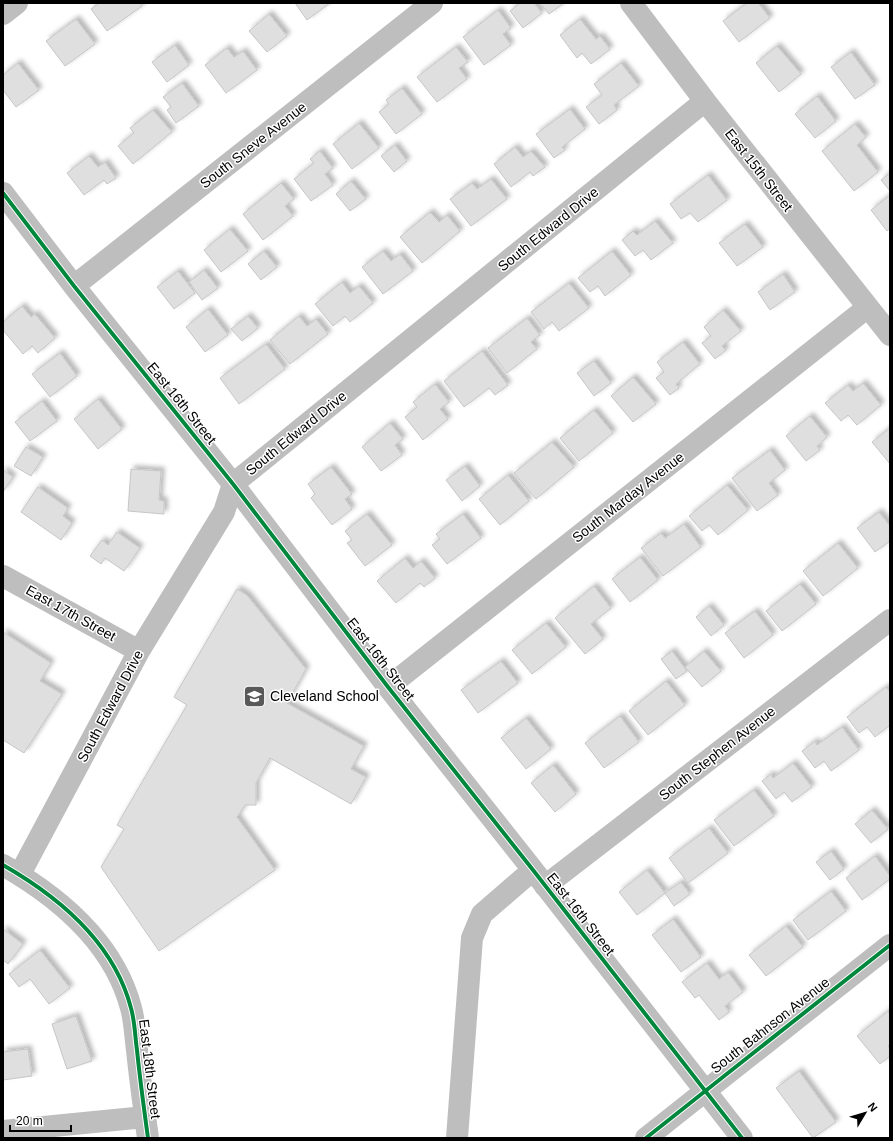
<svg xmlns="http://www.w3.org/2000/svg" width="893" height="1141" font-family="Arial,sans-serif">
<style>
.building{fill:#dfdfdf;stroke:#c6c6c6;filter:url(#shadow)}
.lines{fill:none;stroke-linecap:round;stroke-linejoin:round}
.minor{stroke:#bebebe;stroke-width:22}
.cycleway-casing{stroke:#fff;stroke-width:6}
.cycleway{stroke:#00873e;stroke-width:4}
.labels{text-anchor:middle;dominant-baseline:central;stroke-width:3;stroke-linejoin:round;paint-order:stroke}
.street-label{font-size:14px;fill:#000;stroke:#fff}
.poi-label{font-size:14px;fill:#000;stroke:#fff;text-anchor:start}
</style>
<defs>
<filter id="shadow"><feDropShadow dx="3.5" dy="-3.5" stdDeviation="2" flood-color="#0004"/></filter>
</defs>
<rect width="100%" height="100%" fill="#fff"/>
<!-- building -->
<path class="building" d="M99 3H140L142 6 107 31 91 9Z
M295 3H330L307 20Z
M520 3H534L542 13 523 28 510 11Z
M540 3H564L549 14Z
M747 3H760L759 4 770 18 739 42 723 21Z
M498 10 511 28 503 34 511 45 484 65 463 37Z
M269 14 287 36 267 52 249 31Z
M76 19 95 44 65 66 46 41Z
M580 19 596 39 600 36 610 49 591 64 582 53 577 58 560 35Z
M175 45 189 65 167 82 152 62Z
M777 46 801 74 779 92 756 63Z
M456 47 468 62 459 68 467 79 437 102 417 77Z
M227 48 234 57 243 51 257 70 226 93 205 65Z
M851 52 875 85 855 99 831 67Z
M18 63 39 90 16 107 3 90V75Z
M621 63 639 86 614 105 617 110 599 124 586 107 602 95 594 84Z
M182 83 199 106 176 123 167 110 171 107 163 97Z
M402 88 422 114 396 134 379 112 389 104 386 100Z
M817 96 836 121 815 138 795 114Z
M570 109 585 129 562 147 565 150 554 158 536 134Z
M153 110 172 132 133 164 118 146 134 133 130 128Z
M359 123 379 148 352 169 333 144Z
M855 124 866 137 857 145 878 172 854 191 822 151Z
M395 145 407 161 394 172 381 156Z
M515 147 523 157 531 151 545 167 533 176 530 172 511 187 494 164Z
M320 151 333 168 325 174 333 185 311 201 294 179 314 163 310 159Z
M89 156 98 167 105 162 116 178 107 184 104 180 84 195 67 173Z
M890 173V191L881 180Z
M708 175 727 200 698 222 690 213 681 219 670 204Z
M491 179 507 199 471 226 450 199 472 183 477 189Z
M351 181 366 199 350 211 336 194Z
M281 183 294 199 285 206 293 216 263 240 243 214Z
M890 195V228L887 231 871 210Z
M430 212 439 222 447 215 460 231 422 263 400 237Z
M655 221 673 243 651 260 643 250 635 256 622 240 633 231 637 235Z
M745 224 763 247 737 266 719 243Z
M230 229 248 251 221 272 204 250Z
M264 251 277 267 261 280 248 264Z
M383 251 391 261 400 254 413 271 383 294 362 267Z
M612 251 631 275 605 296 598 286 590 292 578 278Z
M204 270 218 288 202 300 189 282Z
M178 271 195 293 174 309 157 287Z
M783 274 795 292 770 310 758 292Z
M342 282 350 293 359 286 373 303 350 322 345 316 333 326 315 304Z
M569 283 589 308 559 331 552 322 544 329 531 312Z
M22 306 31 317 35 314 55 338 38 353 32 346 23 354 3 330V322Z
M208 309 228 335 205 352 186 327Z
M723 310 741 331 722 346 726 350 715 359 702 343 711 336 704 327Z
M248 316 258 328 242 341 231 329Z
M299 316 307 326 316 319 328 334 290 364 270 340Z
M527 318 540 335 531 342 537 349 507 373 488 348Z
M683 342 700 364 676 384 679 388 670 395 656 378 664 372 657 362Z
M266 344 285 369 239 404 220 378Z
M482 351 508 385 495 395 489 388 464 407 444 381Z
M60 353 77 376 50 397 32 374Z
M594 361 611 383 594 396 577 373Z
M633 377 656 404 633 422 611 396Z
M863 383 881 405 857 425 848 415 841 421 825 403 848 385 853 391Z
M435 384 449 402 440 409 448 419 423 440 405 417 417 407 413 402Z
M98 399 122 429 98 449 74 419Z
M42 401 57 421 30 441 15 422Z
M594 410 613 433 579 461 560 438Z
M810 416 827 437 817 446 820 450 806 461 786 436Z
M390 423 403 439 395 445 402 455 381 471 362 447Z
M890 428V464L872 442Z
M552 442 574 467 536 499 514 473Z
M26 447 43 457 31 476 14 466Z
M770 450 785 470 769 483 778 495 757 511 732 478Z
M465 466 480 486 462 501 446 480Z
M331 467 352 494 345 499 352 509 332 525 311 498 315 494 308 484Z
M131 469 161 471 159 500 164 501V514L128 511Z
M3 470 13 477 3 492Z
M508 475 529 501 500 525 479 499Z
M727 485 748 510 718 535 709 525 702 531 689 516Z
M38 487 68 508 63 516 72 523 61 540 21 512Z
M879 512 890 526V541L875 552 857 528Z
M367 514 392 545 365 566 347 543 352 540 345 531Z
M463 514 481 538 447 564 432 545 440 539 436 534Z
M684 524 701 547 663 576 641 548 661 533 665 538Z
M117 532 140 548 124 571 105 558 101 564 90 556 102 540 108 545Z
M838 543 858 568 823 596 803 571Z
M640 557 658 580 630 602 612 579Z
M405 558 413 568 421 561 435 578 424 587 420 583 396 603 377 581Z
M800 584 816 604 782 631 766 611Z
M594 586 611 608 591 624 603 639 585 654 555 618Z
M237 589 247 595 306 669 287 703 364 746 351 769 366 777 351 804 270 758 256 783V805H245L237 817 275 870 159 951 101 867 124 829 117 825 187 705 174 697Z
M709 606 724 625 711 636 696 617Z
M755 611 773 635 744 658 725 633Z
M546 623 566 647 532 674 512 650Z
M3 632 51 663 40 681 62 694 24 753 3 740Z
M672 651 687 671 676 679 661 659Z
M704 651 721 671 702 687 685 667Z
M501 661 518 683 478 713 461 690Z
M666 681 685 705 648 735 629 711Z
M886 687 890 692V725L875 737 867 727 859 733 847 717Z
M620 716 639 742 604 768 585 743Z
M526 718 551 749 526 769 501 738Z
M842 727 859 750 831 771 824 761 815 768 802 751 815 741 817 745Z
M793 763 812 787 792 802 784 792 776 799 762 781 771 774 773 778Z
M553 765 576 794 555 812 531 783Z
M754 790 774 816 734 846 714 820Z
M872 810 888 829 871 843 855 824Z
M709 828 728 853 688 883 669 858Z
M831 851 844 869 830 880 816 862Z
M875 856 890 876V879L862 900 846 878Z
M647 870 665 893 637 915 619 892Z
M681 882 690 894 674 906 665 893Z
M831 891 846 911 808 940 793 920Z
M673 919 701 957 681 972 652 935Z
M786 926 803 947 766 976 749 955Z
M3 929 23 944 8 964 3 960Z
M40 950 70 988 49 1004 30 979 19 987 9 974Z
M707 963 719 979 728 972 743 992 725 1006 729 1012 719 1020 699 995 695 998 682 982Z
M888 1011 890 1014V1044L888 1046 890 1049V1056L880 1064 857 1036Z
M76 1016 92 1061 67 1069 52 1024Z
M28 1049 32 1076 3 1080V1052Z
M799 1071 836 1122 813 1138 776 1088Z"/>
<g class="lines">
<!-- minor -->
<path class="minor" d="M631 3 705 101 890 335
M3 14 17 3
M3 193 74 286 233 484 388 687 533 870 742 1138
M74 286 432 3
M3 576 139 651
M388 687 868 307
M3 865C59 897 114 943 131 1008 135 1022 135 1037 137 1050 140 1080 144 1109 148 1138
M20 874 139 651 224 512 233 484 705 101
M545 886 890 620
M3 1131 145 1117
M457 1138 472 938 482 914 533 870
M646 1138 728 1073 890 945"/>
<defs>
<path id="cycleway" d="M3 193 74 286 233 484 388 687 533 870 742 1138
M3 865C59 897 114 943 131 1008 135 1022 135 1037 137 1050 140 1080 144 1109 148 1138
M646 1138 728 1073 890 945"/>
</defs>
<!-- cycleway casing -->
<use href="#cycleway" class="cycleway-casing"/>
<!-- cycleway -->
<use href="#cycleway" class="cycleway"/>
</g>
<!-- icons -->
<defs>
<symbol id="school-square" viewBox="-11 -11 22 22"><rect x="-9" y="-9" width="18" height="18" rx="4" fill="#595959" stroke="#fff"/><path d="M0-5L7-2L0 1L-7-2ZM-4 1L0 2.5L4 1V4Q0 6-4 4Z" fill="#fff"/></symbol>
</defs>
<g fill-rule="evenodd">
<use href="#school-square" x="242" y="684" width="25" height="25"/>
</g>
<g class="labels">
<!-- street labels -->
<g class="street-label">
<text transform="translate(253 145) rotate(-38)">South Sneve Avenue</text>
<text transform="translate(759 170) rotate(52)">East 15th Street</text>
<text transform="translate(548 229) rotate(-39)">South Edward Drive</text>
<text transform="translate(182 403) rotate(51)">East 16th Street</text>
<text transform="translate(296 433) rotate(-39)">South Edward Drive</text>
<text transform="translate(628 497) rotate(-38)">South Marday Avenue</text>
<text transform="translate(71 613) rotate(29)">East 17th Street</text>
<text transform="translate(381 659) rotate(52)">East 16th Street</text>
<text transform="translate(110 706) rotate(-62)">South Edward Drive</text>
<text transform="translate(717 753) rotate(-38)">South Stephen Avenue</text>
<text transform="translate(581 914) rotate(52)">East 16th Street</text>
<text transform="translate(770 1025) rotate(-38)">South Bahnson Avenue</text>
<text transform="translate(150 1069) rotate(83)">East 18th Street</text>
</g>
<!-- poi labels -->
<g class="poi-label">
<text x="270" y="696">Cleveland School</text>
</g>
</g>
<!-- border -->
<rect width="893" height="1141" fill="none" stroke="#000000" stroke-width="8"/>
<!-- north arrow -->
<g transform="translate(865 1113) rotate(52)" stroke="#ffffff" stroke-width="3" paint-order="stroke">
<path d="M0-3L7 15L0 10L-7 15Z" fill="#000000"/>
<text y="-6" font-size="11" font-weight="bold" text-anchor="middle" fill="#000000">N</text>
</g>
<!-- scale -->
<path d="M10 1125v6h61v-6" fill="none" stroke="#000000" stroke-width="2"/>
<text x="16" y="1125" font-size="12" fill="#000000" stroke="#ffffff" stroke-width="3" paint-order="stroke">20 m</text>
</svg>
